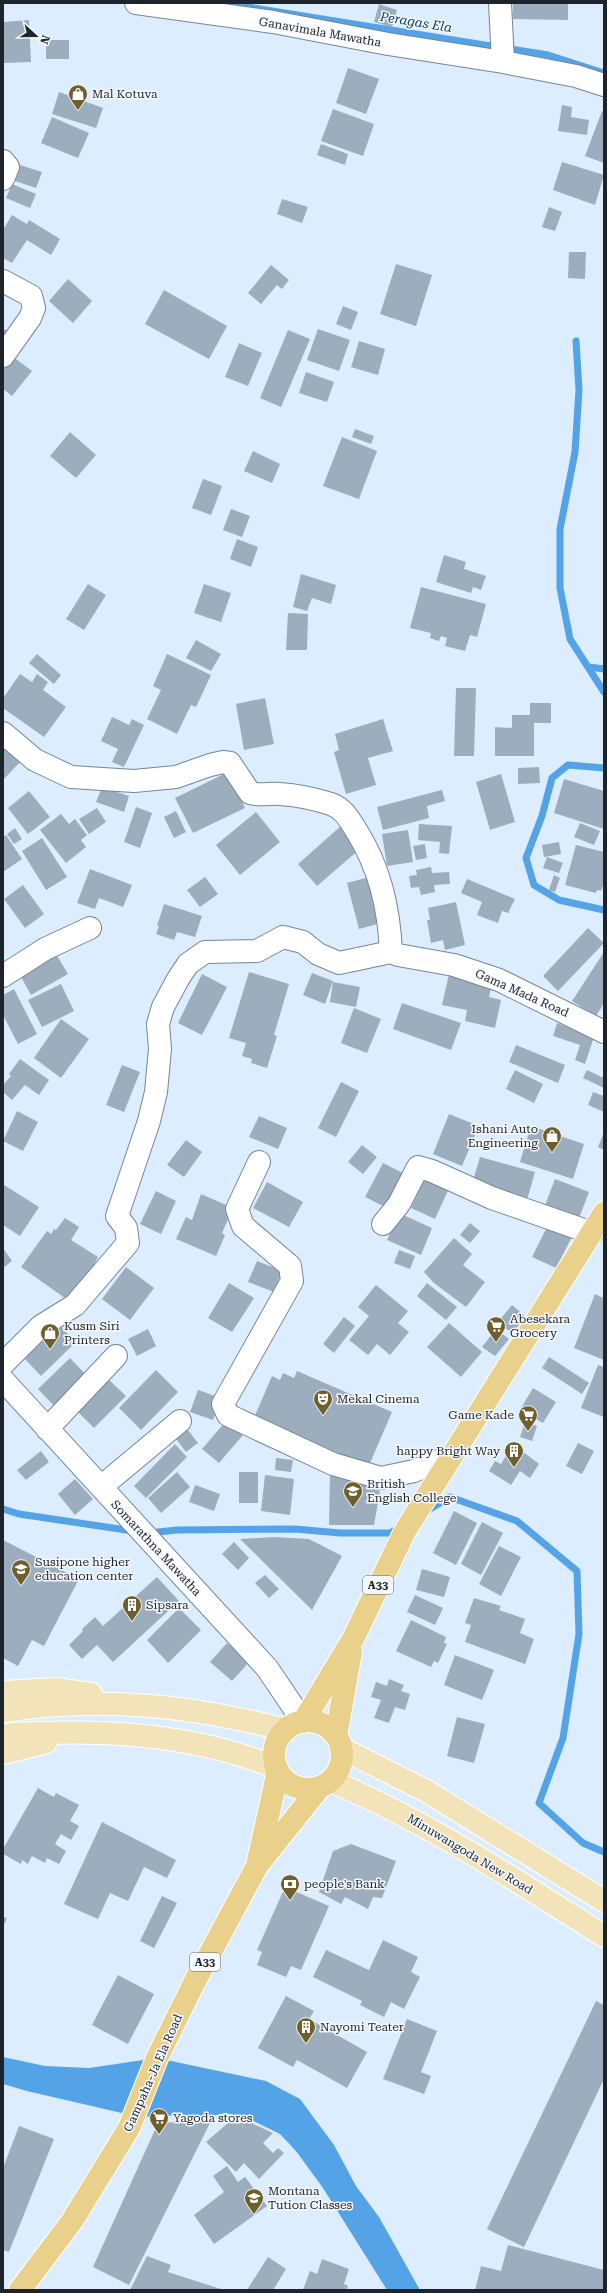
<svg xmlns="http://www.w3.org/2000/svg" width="607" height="2293" font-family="'Roboto Serif',serif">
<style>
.water{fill:#54a3e6}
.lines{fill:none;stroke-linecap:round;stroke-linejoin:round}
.stream{stroke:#54a3e6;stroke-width:7}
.building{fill:#9cadbe}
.minor-casing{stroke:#758696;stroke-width:24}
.major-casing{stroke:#fff;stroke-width:24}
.highway-casing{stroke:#fff;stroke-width:24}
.minor{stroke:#fff;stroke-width:22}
.major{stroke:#f2e3b9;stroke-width:22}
.highway{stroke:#ead18b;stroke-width:22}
.labels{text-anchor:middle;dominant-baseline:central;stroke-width:3;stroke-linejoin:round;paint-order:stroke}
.shield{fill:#f5f8fc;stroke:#5e646a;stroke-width:1}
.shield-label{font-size:11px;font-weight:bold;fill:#1e242b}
.street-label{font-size:12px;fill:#1e242b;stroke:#f5f8fc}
.poi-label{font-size:12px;fill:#1e242b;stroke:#f5f8fc;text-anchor:start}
.water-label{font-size:13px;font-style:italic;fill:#01406b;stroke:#f5f8fc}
</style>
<rect width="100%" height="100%" fill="#dbedff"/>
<!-- water -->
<path class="water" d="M3 2057 45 2066 89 2068 157 2058 266 2081 300 2099 334 2145 356 2186 379 2217 420 2290H387L323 2188 296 2151 280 2134 245 2117 225 2113 212 2116 178 2115 151 2117 126 2114 27 2091 3 2084Z"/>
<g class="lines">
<!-- stream -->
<path class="stream" d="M223 3 548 55 604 73
M576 341 579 390 575 452 560 529V588L570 639 604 692
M589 667 604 669
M604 768 568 765 552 778 542 816 526 858 534 885 559 900 604 910
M3 1509 19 1514 133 1531
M425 1512 450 1497 517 1521 577 1571 579 1634 563 1738 539 1803 583 1843 604 1852
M149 1533 177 1530 295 1529 340 1533H390L401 1527"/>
</g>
<!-- building -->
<path class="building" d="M513 3H568V20L513 19Z
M379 4 397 10 392 27 374 22Z
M29 20 31 62 4 63 3 22Z
M46 40H69V59H46Z
M348 68 379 79 366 114 336 103Z
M59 92 103 108 96 128 52 114Z
M562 105 572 107 571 117 589 120 587 135 558 131Z
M333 109 374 124 363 156 321 141Z
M602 111 604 112V163L585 156Z
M52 117 89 133 78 158 41 143Z
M321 144 348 154 345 165 317 155Z
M562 162 604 175 595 205 553 190Z
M20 165 42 172 36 188 15 181Z
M12 184 36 194 30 208 6 198Z
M282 199 308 207 302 223 277 214Z
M549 207 562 212 555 231 542 227Z
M12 215 27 224 29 220 60 239 51 255 27 240 12 263 3 258V230Z
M569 252H586L585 279 568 278Z
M396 264 432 275 416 326 380 314Z
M271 265 289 280 282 289 277 285 261 304 248 293Z
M68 279 92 301 73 323 49 301Z
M164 290 227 326 209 359 145 324Z
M343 306 358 312 351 330 336 324Z
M3 329 7 330 3 340Z
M318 329 350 340 339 371 307 360Z
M288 330 310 339 281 407 260 398Z
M359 341 385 349 378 375 351 367Z
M239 343 262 353 248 386 225 377Z
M12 356 32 371 12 396 3 389V368Z
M306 372 334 382 327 402 299 393Z
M355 429 374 436 371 444 352 437Z
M70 432 96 455 76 478 50 456Z
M342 437 377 451 359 499 323 486Z
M253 451 280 464 272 483 244 471Z
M203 479 222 486 211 515 192 508Z
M231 509 250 516 242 537 223 530Z
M237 539 258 547 251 567 230 559Z
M444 555 466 562 464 569 486 576 481 590 473 587 471 593 436 582Z
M301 574 336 585 331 604 312 598 307 611 293 607Z
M88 584 106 595 84 630 66 619Z
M204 584 231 593 221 622 194 613Z
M421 587 486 604 477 637 470 635 465 651 445 646 447 638 441 636 439 641 430 638 431 633 410 628Z
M288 613 308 614 307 650H286Z
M196 640 221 654 211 671 186 658Z
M37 654 61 675 54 684 29 663Z
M167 654 211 675 196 707 191 705 177 734 147 719 161 690 153 686Z
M20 674 32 682 37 674 48 682 43 690 66 707 44 737 3 708V698Z
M456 688H476L474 756H454Z
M265 698 274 744 244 750 236 704Z
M530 703H551V723H534V756H495V727L512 728V715H530Z
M112 717 129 725 132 719 144 725 124 767 112 762 118 749 101 741Z
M383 719 393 751 368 758 376 785 346 794 334 752 339 750 335 734Z
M3 743 22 760 3 780Z
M539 767 540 783 518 784V768Z
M228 772 245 808 193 833 175 798Z
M501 774 515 822 490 830 476 782Z
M564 779 604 791V829L554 813Z
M102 787 129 796 124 812 96 802Z
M442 790 445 801 427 806 429 818 383 830 377 807Z
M29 791 50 817 28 834 8 808Z
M136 807 152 813 140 848 124 842Z
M97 808 106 822 89 834 79 819Z
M176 811 186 832 174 838 164 817Z
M256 812 280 842 240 875 216 845Z
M61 814 69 824 75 819 87 835 81 840 86 847 66 863 40 830Z
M580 823 600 831 594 845 574 837Z
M419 824 452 826 449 854 439 853 440 842 418 840Z
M341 826 361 848 317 886 298 864Z
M15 828 22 839 14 844 7 834Z
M408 830 413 862 387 866 382 834Z
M6 835 22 859 3 872V837Z
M42 838 67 877 46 890 22 851Z
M559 842 561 854 544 857 542 845Z
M425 844 427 858 416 860 413 846Z
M576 845 604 852V882L601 891 597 890 596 893 565 885Z
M547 857 563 863 559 873 543 868Z
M431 867 432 873 449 872 450 884 434 885 435 892 421 895 419 887 411 888 409 876 417 875 416 870Z
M90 869 132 885 123 907 99 898 95 909 77 903Z
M554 875 560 878 555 892 549 890Z
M373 876 385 922 359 929 347 883Z
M205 877 218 894 200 907 187 890Z
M467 879 515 899 508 913 502 911 498 923 477 915 482 902 461 893Z
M23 885 44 914 25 928 4 899Z
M456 902 465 945 445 950 443 940 431 943 427 920H430L428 908Z
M164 904 202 916 195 937 177 932 174 940 156 934 159 926H157Z
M588 928 604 943 558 991 543 976Z
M604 952V1003L596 1016 572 1001Z
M56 954 68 974 31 995 20 975Z
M249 972 289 984 274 1035 277 1036 267 1068 251 1063 252 1059 242 1056 246 1043 229 1038Z
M312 973 333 981 325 1004 303 995Z
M202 974 227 987 202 1035 178 1023Z
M449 974 492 983 489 997 501 1000 495 1028 465 1021 467 1010 442 1005Z
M333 982 360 987 356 1007 330 1002Z
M61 984 74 1011 42 1027 28 1000Z
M14 989 37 1034 18 1044 3 1015V995Z
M402 1003 461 1023 451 1050 393 1029Z
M354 1008 381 1019 367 1053 341 1043Z
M61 1019 89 1039 61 1078 34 1058Z
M557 1023 594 1037 585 1064 575 1060 580 1045 553 1036Z
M516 1045 565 1065 558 1083 509 1062Z
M20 1059 49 1080 39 1095 25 1085 12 1100 3 1092V1085L11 1076 9 1074Z
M122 1065 140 1072 124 1112 106 1105Z
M515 1070 543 1084 534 1103 506 1089Z
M587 1070 604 1078V1088L583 1078Z
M341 1082 359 1091 336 1137 318 1128Z
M593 1092 604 1096V1112L588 1105Z
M17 1111 38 1122 23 1151 3 1141Z
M449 1114 479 1126 462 1166 433 1154Z
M259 1116 287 1128 278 1149 249 1137Z
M531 1126 584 1144 573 1179 520 1162Z
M604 1132V1150L598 1147Z
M186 1140 202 1152 184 1177 167 1165Z
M362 1145 377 1157 363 1174 348 1162Z
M480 1157 535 1172 527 1200 472 1184Z
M383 1163 407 1175 389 1209 365 1197Z
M426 1175 450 1186 435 1219 411 1208Z
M555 1179 589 1192 578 1221 544 1208Z
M267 1182 303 1202 289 1227 253 1208Z
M4 1185 39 1207 20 1236 3 1225Z
M156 1191 176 1201 161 1234 140 1224Z
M201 1194 233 1208 222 1233 225 1235 216 1256 176 1239 186 1217 192 1220Z
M399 1213 432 1228 421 1255 387 1240Z
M65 1218 79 1227 71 1240 98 1257 94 1264 98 1267 72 1303 21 1267 47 1231 51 1234 54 1229 56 1230Z
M470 1223 480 1231 470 1243 460 1235Z
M549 1223 573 1235 556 1268 532 1257Z
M454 1238 472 1254 463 1265 485 1282 466 1307 434 1283 424 1272Z
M3 1248 12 1261 3 1268Z
M399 1250 415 1256 410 1269 394 1263Z
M257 1261 282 1271 274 1292 248 1282Z
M126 1267 154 1288 130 1320 102 1299Z
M229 1283 254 1298 232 1332 208 1318Z
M427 1283 457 1307 446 1320 417 1296Z
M376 1285 408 1311 398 1323 409 1332 390 1355 377 1344 368 1355 349 1340 369 1316 358 1307Z
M595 1294 604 1298V1360L574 1348Z
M512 1305 526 1317 512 1333 498 1322Z
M344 1317 355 1326 334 1353 323 1344Z
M449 1323 482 1352 461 1377 427 1347Z
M58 1324 76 1342 41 1376 24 1358Z
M148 1329 156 1346 137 1356 128 1339Z
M496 1329 509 1339 495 1356 482 1347Z
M549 1357 589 1383 582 1394 542 1368Z
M70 1358 90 1379 58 1410 38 1389Z
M598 1365 604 1367V1417L581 1408Z
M156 1370 178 1392 141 1430 119 1408Z
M297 1371 392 1412 367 1470 253 1420 272 1376 280 1380 283 1373 294 1378Z
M105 1376 126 1396 94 1428 74 1408Z
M533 1388 556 1402 543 1423 520 1410Z
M198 1390 221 1398 213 1420 190 1412Z
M226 1421 243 1435 219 1463 202 1449Z
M525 1422 537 1426 532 1441 520 1437Z
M188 1430 198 1443 186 1452 176 1439Z
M578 1443 594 1451 582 1474 566 1466Z
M175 1444 187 1457 146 1498 134 1486Z
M513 1444 539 1464 530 1478 520 1471 511 1485 489 1471 495 1461 501 1464Z
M41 1451 49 1462 26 1480 17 1470Z
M276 1458 293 1460 291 1472 275 1470Z
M177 1472 190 1487 161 1513 148 1498Z
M239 1472H258V1503H239Z
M330 1473 380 1491 374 1525H329Z
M265 1475 294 1479 290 1515 261 1511Z
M75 1479 93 1499 75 1515 58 1494Z
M195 1485 220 1494 214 1511 189 1502Z
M454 1511 477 1523 456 1565 433 1553Z
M482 1522 503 1533 481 1575 461 1564Z
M274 1537 309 1539 342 1556 312 1610 240 1539Z
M3 1540 79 1579 44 1646 32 1640 18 1666 3 1658Z
M234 1542 249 1558 238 1570 222 1554Z
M499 1546 521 1557 501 1596 479 1584Z
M422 1569 450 1577 444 1597 416 1590Z
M265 1575 279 1589 269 1598 255 1583Z
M157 1577 179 1601 113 1662 97 1645 82 1659 69 1645 83 1631 82 1629 95 1617 103 1626Z
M415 1595 443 1608 435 1625 407 1612Z
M474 1598 501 1606 499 1610 525 1619 520 1633 534 1639 525 1664 465 1642 471 1625 465 1623Z
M179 1608 201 1630 168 1663 147 1640Z
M411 1620 446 1637 444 1643 447 1644 438 1663 434 1661 431 1667 396 1651Z
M227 1643 249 1662 232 1681 210 1662Z
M455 1655 494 1670 482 1700 444 1685Z
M389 1679 404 1685 401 1691 410 1694 405 1710 395 1707 389 1723 374 1718 381 1700 371 1697 376 1682 387 1686Z
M457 1717 485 1724 474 1763 447 1756Z
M38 1788 54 1797 56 1793 79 1805 70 1821 79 1826 71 1840 61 1834 55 1844 66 1851 59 1864 47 1858 45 1863 32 1856 28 1864 22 1860 21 1864 3 1854V1849Z
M102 1822 176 1860 167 1878 144 1867 128 1901 110 1893 98 1919 64 1904Z
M351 1844 396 1861 382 1898 373 1897 368 1909 345 1897 341 1904 319 1892 333 1851Z
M285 1887 329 1906 301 1970 291 1966 286 1977 257 1965 262 1952 257 1950Z
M162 1896 177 1903 154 1948 140 1941Z
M3 1917 7 1918 3 1927Z
M383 1940 418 1957 411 1972 420 1977 404 2009 391 2002 384 2017 360 2005 362 2001 313 1977 326 1950 369 1970Z
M118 1975 154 1994 128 2044 92 2025Z
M286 1996 314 2011 309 2019 367 2052 347 2088 297 2060 293 2067 258 2048Z
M596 2001 604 2005V2079L524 2247 487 2229Z
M407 2019 437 2031 421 2072 431 2076 424 2094 383 2079Z
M236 2116 273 2133 263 2143 273 2153 278 2148 284 2153 259 2179 244 2163 236 2172 206 2142Z
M211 2121 129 2285 93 2267 158 2123Z
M19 2126 54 2139 9 2252 3 2250V2168Z
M227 2166 238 2182 245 2177 267 2206 214 2244 194 2215 224 2192 213 2176Z
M508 2245 604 2270V2290H475L481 2266 501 2271Z
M147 2256 171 2265 168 2272 224 2290H130Z
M268 2257 286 2269 273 2290H247Z
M322 2259 349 2269 344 2284 348 2286 347 2290H303L310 2271 317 2274Z"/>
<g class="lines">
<defs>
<path id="minor" d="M136 3 273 22 388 44 503 62
M500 3 503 62 576 76 604 85
M3 161 8 167 3 179
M3 281 31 296 34 308 30 318 3 356
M3 733 35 760 71 777 134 781 176 777 210 765 223 762 230 763 250 793C261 796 269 793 280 794 297 795 315 799 331 804 344 809 349 819 356 830 380 868 389 908 391 952L398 955 454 965 499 980 604 1032
M3 976 45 949 90 928
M259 1162 237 1209 243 1226 290 1266 292 1281 223 1404 228 1415 333 1464 381 1478 414 1471 451 1456
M383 1224 399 1204 418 1167 432 1171 492 1198 592 1233
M3 1364 41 1326 75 1305 128 1243 126 1228 117 1216 149 1121 156 1092 160 1049 158 1024 163 1007 178 979 188 964 205 952 257 951 283 937 303 942 318 954 339 963 391 952
M3 1380 267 1668 294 1708 300 1722
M47 1429 116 1356
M101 1487 180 1421"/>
<path id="major" d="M3 1692 56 1689 91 1694
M3 1711C104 1696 188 1705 286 1730
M3 1735C96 1729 189 1732 277 1768
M341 1748 428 1792 604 1901
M3 1753 46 1742
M331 1781C428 1822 515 1880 604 1936"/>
<path id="highway" d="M274 1755a34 34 0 1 1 68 0a34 34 0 1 1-68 0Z
M303 1722 353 1639 405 1531 604 1213
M336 1736 351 1652
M258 1861 278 1771
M20 2290 72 2221 129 2128 157 2058 194 1983 257 1866 320 1787"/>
</defs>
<!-- minor casing -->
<use href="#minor" class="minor-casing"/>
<!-- major casing -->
<use href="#major" class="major-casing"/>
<!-- highway casing -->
<use href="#highway" class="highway-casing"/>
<!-- minor -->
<use href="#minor" class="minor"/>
<!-- major -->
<use href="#major" class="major"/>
<!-- highway -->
<use href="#highway" class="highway"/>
</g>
<!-- icons -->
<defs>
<symbol id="shop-pin" viewBox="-11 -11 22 30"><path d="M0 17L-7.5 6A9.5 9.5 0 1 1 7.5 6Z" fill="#705f2d" stroke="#f5f8fc"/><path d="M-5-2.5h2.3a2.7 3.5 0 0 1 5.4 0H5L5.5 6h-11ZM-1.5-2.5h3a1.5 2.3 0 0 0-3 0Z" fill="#fff"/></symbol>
<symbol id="supermarket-pin" viewBox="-11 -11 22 30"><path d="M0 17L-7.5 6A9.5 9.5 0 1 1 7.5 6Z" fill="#705f2d" stroke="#f5f8fc"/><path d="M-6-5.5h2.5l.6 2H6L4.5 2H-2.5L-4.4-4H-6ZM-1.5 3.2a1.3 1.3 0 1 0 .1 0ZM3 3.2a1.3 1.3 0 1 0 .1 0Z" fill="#fff"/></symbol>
<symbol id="theatre-pin" viewBox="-11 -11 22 30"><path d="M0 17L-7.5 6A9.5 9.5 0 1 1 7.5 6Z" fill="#705f2d" stroke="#f5f8fc"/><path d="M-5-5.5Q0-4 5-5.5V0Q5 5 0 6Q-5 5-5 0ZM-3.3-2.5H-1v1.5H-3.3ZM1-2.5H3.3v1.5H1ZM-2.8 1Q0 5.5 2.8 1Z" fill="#fff"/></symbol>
<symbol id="building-pin" viewBox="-11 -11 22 30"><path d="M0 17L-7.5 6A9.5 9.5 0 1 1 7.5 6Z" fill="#705f2d" stroke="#f5f8fc"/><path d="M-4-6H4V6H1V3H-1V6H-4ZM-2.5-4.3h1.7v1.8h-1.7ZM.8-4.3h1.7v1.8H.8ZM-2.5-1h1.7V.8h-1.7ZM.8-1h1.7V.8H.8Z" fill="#fff"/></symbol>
<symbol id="university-pin" viewBox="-11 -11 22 30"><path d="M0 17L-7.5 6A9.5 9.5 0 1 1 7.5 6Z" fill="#705f2d" stroke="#f5f8fc"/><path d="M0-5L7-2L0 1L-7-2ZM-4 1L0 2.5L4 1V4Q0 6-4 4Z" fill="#fff"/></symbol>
<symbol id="school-pin" viewBox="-11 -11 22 30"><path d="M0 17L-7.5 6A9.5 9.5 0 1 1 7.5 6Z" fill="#705f2d" stroke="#f5f8fc"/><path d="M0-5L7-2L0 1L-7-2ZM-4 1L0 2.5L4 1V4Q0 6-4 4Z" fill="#fff"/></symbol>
<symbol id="bank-pin" viewBox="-11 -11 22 30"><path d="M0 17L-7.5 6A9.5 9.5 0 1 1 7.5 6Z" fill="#705f2d" stroke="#f5f8fc"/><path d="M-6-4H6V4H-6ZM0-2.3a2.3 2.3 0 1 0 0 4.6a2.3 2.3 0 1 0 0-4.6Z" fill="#fff"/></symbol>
</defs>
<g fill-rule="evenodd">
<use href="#shop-pin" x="67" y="83" width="22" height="30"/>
<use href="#shop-pin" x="541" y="1125" width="22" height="30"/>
<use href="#supermarket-pin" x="485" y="1315" width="22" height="30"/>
<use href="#shop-pin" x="39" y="1322" width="22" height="30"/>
<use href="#theatre-pin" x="312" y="1388" width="22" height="30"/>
<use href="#supermarket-pin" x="517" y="1404" width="22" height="30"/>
<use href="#building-pin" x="503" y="1440" width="22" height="30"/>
<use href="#university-pin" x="342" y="1480" width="22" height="30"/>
<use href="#school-pin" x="10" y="1558" width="22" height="30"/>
<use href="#building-pin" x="121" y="1594" width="22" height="30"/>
<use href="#bank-pin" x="279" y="1873" width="22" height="30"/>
<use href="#building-pin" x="295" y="2016" width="22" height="30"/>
<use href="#supermarket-pin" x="148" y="2107" width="22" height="30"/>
<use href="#university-pin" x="243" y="2187" width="22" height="30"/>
</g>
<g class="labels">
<!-- shield labels -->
<g class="shield">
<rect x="363" y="1576" width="30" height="18" rx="3"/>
<rect x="190" y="1953" width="30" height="18" rx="3"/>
</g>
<g class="shield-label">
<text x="378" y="1585">A33</text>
<text x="205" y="1962">A33</text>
</g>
<!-- street labels -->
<g class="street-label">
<text transform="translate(320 32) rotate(10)">Ganavimala Mawatha</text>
<text transform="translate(522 993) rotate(24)">Gama Mada Road</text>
<text transform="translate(156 1548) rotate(47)">Somarathna Mawatha</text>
<text transform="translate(470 1854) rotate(31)">Minuwangoda New Road</text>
<text transform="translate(153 2073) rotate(-66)">Gampaha-Ja Ela Road</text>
</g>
<!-- poi labels -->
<g class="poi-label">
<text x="92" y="94">Mal Kotuva</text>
<text x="538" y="1129" text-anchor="end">Ishani Auto<tspan x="538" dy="14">Engineering</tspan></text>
<text x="510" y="1319">Abesekara<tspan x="510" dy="14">Grocery</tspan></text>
<text x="64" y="1326">Kusm Siri<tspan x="64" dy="14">Printers</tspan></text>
<text x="337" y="1399">Mekal Cinema</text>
<text x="514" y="1415" text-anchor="end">Game Kade</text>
<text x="500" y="1451" text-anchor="end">happy Bright Way</text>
<text x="367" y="1484">British<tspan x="367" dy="14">English College</tspan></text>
<text x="35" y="1562">Susipone higher<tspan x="35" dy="14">education center</tspan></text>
<text x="146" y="1605">Sipsara</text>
<text x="304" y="1884">people's Bank</text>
<text x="320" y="2027">Nayomi Teater</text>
<text x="173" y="2118">Yagoda stores</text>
<text x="268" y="2191">Montana<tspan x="268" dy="14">Tution Classes</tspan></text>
</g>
<!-- water labels -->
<g class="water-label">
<text transform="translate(416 22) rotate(9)">Peragas Ela</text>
</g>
</g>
<!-- border -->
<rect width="607" height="2293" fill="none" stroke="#1e242b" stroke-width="8"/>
<!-- north arrow -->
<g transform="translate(36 36) rotate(111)" stroke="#f5f8fc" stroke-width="3" paint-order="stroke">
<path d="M0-3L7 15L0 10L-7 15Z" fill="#1e242b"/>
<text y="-6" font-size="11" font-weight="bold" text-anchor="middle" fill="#1e242b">N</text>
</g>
</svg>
